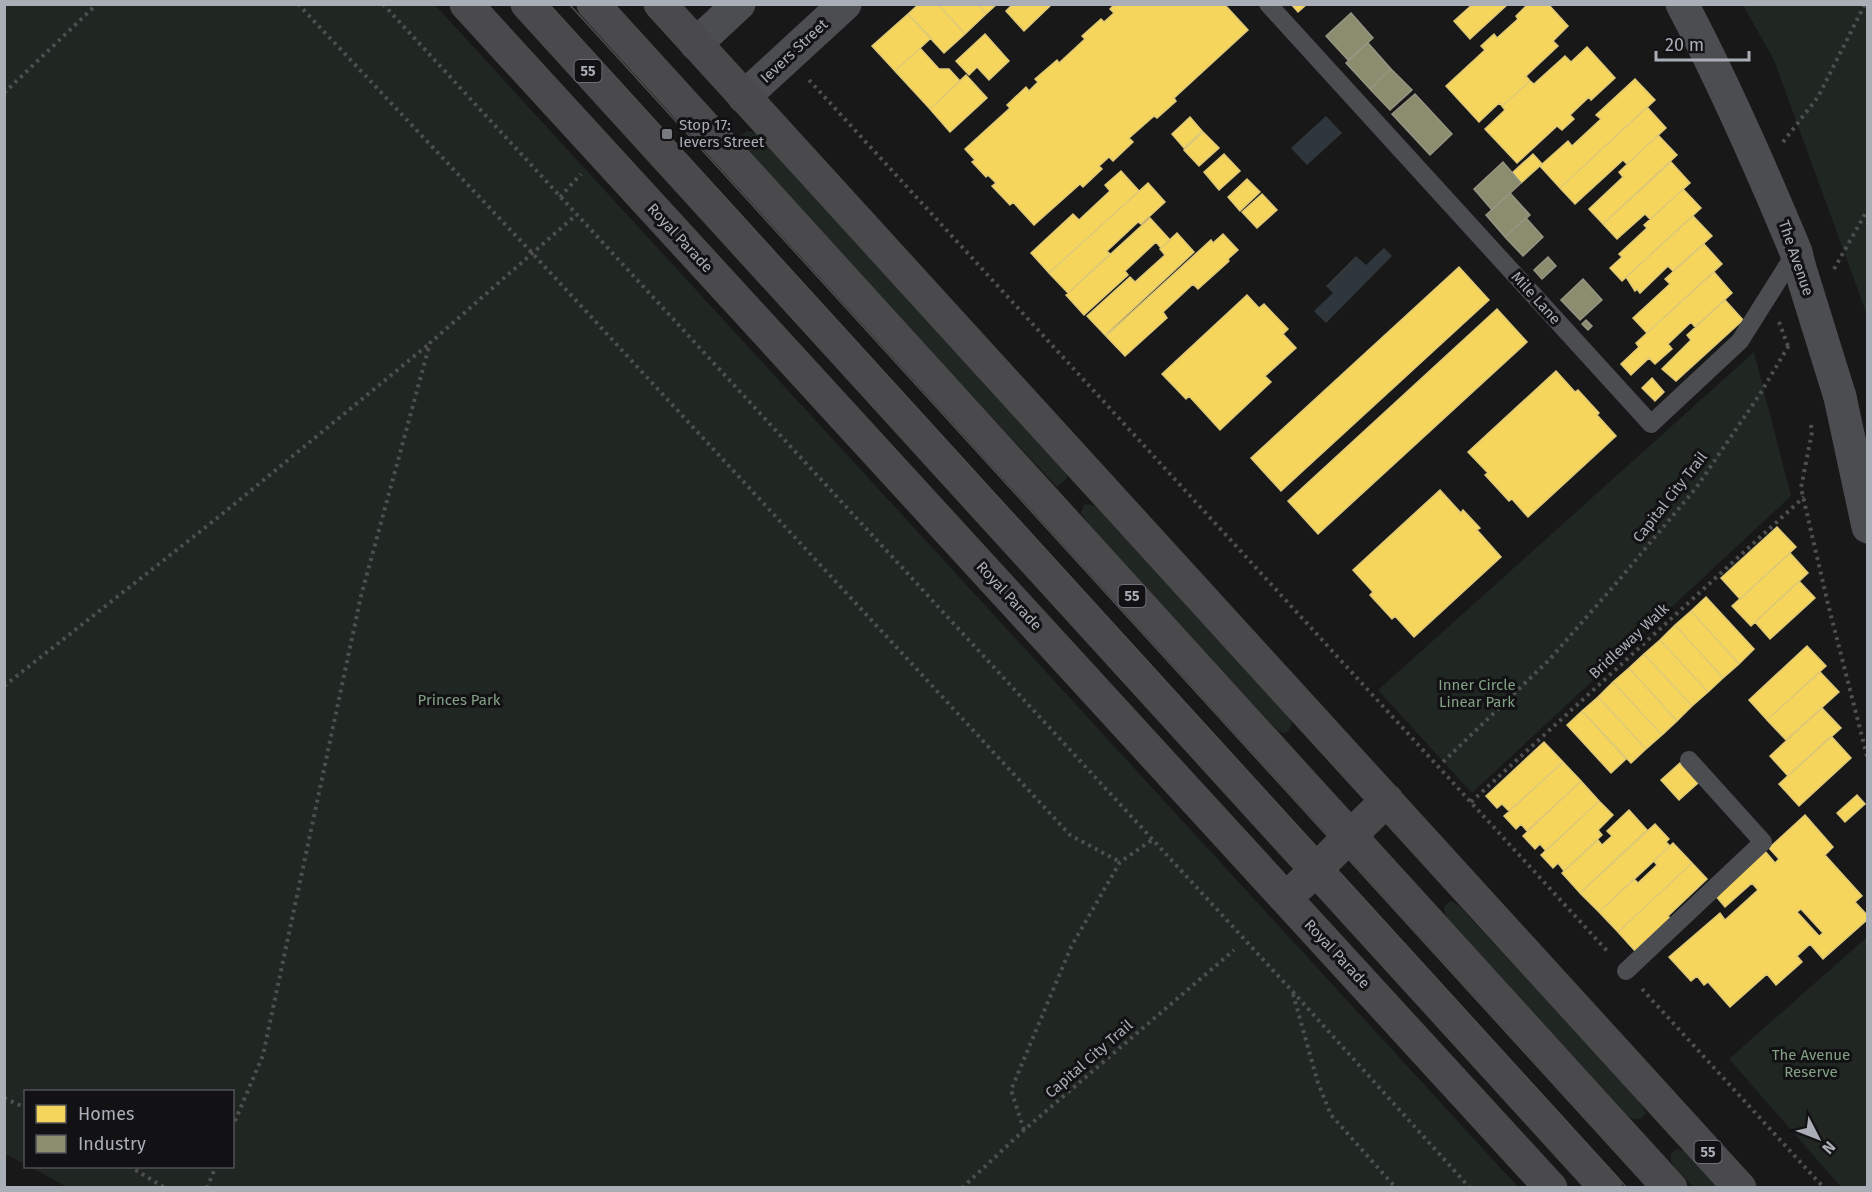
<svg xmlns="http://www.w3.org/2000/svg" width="1872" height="1192" font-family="'Fira Sans',sans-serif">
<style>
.green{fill:#202621}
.water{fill:#2f373c}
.homes{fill:#f6d55c;stroke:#dfc977;stroke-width:1.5;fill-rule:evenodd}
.industry{fill:#8c8c6e;stroke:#959684;stroke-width:1.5}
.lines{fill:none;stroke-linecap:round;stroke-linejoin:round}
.path{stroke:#4e4f51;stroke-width:4;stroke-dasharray:3 4.5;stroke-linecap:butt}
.service{stroke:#4c4d50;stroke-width:18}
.minor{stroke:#4c4d50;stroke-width:33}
.trunk{stroke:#4a4a4c;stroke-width:33}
.tram{stroke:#4d4e4f;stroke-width:1.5}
.path-bridge{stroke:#4e4f51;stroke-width:4;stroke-dasharray:3 4.5;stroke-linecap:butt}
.minor-bridge{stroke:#4c4d50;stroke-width:33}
.poi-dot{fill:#777a7f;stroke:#121214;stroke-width:2}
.labels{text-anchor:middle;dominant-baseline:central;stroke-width:6;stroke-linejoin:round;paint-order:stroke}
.shield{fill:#121214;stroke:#7c7f86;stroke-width:1.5}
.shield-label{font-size:14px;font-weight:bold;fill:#aaaeb7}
.street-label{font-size:15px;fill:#aaaeb7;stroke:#121214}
.poi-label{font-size:15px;fill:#aaaeb7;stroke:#121214;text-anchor:start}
.park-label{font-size:15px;fill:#83a085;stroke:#121214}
</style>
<rect width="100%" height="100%" fill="#181818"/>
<!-- green -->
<path class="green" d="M4 5H435L1518 1187 69 1188 30 1167 232 1166V1092H26L25 1164 5 1154Z
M1743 5H1867V315L1774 60Z
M748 131 757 133 1067 474V478L1057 487 739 146C739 138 740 134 748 131Z
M1754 352 1791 496 1472 793 1378 690Z
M1089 504 1096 507 1287 714 1292 723 1289 731 1284 733 1278 731 1090 526 1081 513 1084 505Z
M1452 901 1461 908 1636 1097 1646 1113C1642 1120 1637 1120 1630 1118L1449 920C1443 912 1441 905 1452 901Z
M1867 937V1187H1841L1729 1059Z
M1677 1149 1684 1151 1719 1187H1693L1675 1168 1671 1162V1154Z"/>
<!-- water -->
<path class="water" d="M1326 116 1342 133 1307 165 1291 148Z
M1384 248 1392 256 1326 323 1314 311 1333 293 1326 286 1356 256 1366 265Z"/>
<!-- homes -->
<path class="homes" d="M919 4H938L965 34 944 53 908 14Z
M938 4H978L986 14 965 34Z
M978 4H997L986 14Z
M1013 4H1052L1024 31 1006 11Z
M1115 4H1228L1226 6 1248 30 1174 98 1176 101 1157 118 1154 116 1129 138 1133 142 1113 161 1109 157 1099 166 1102 169 1083 187 1080 184 1034 225 1013 202 1010 205 992 186 996 183 988 175 986 177 972 162 975 160 965 149 1010 108 1007 105 1026 87 1029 91 1038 82 1035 79 1057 60 1059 63 1085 39 1082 36 1101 19 1104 22 1114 13 1110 9Z
M1291 4H1307L1298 12Z
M1473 4H1508L1470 39 1454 21Z
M1528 4H1548L1568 26 1553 41 1558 46 1526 76 1530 81 1502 106 1499 103 1479 122 1446 86 1485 50 1481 46 1494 34 1497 38 1518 19 1516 16Z
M908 14 931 38 895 71 872 46Z
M985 34 1009 61 989 80 977 67 969 75 956 61Z
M1587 47 1615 78 1591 100 1589 97 1570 115 1574 119 1562 130 1557 126 1517 163 1485 129 1505 110 1502 106 1530 81 1534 84 1565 56 1571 62Z
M920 48 939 69H949L960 81 930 109 895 71Z
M966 75 987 98 950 132 930 109Z
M1635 79 1655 100 1560 188 1540 166 1568 141 1572 146 1601 119 1596 115Z
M1647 107 1666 128 1627 164 1623 160 1575 204 1560 188Z
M1190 117 1202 131 1184 148 1172 134Z
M1203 132 1219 148 1199 166 1184 150Z
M1658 135 1677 155 1603 224 1589 209 1623 177 1619 172Z
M1224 154 1240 171 1219 190 1204 172Z
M1533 154 1542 164 1521 183 1512 173Z
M1671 162 1690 183 1650 219 1645 214 1617 239 1603 224Z
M1121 171 1139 191 1049 273 1031 253 1073 214 1079 220 1110 191 1105 185Z
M1247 179 1260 192 1240 211 1228 197Z
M1148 183 1165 202 1141 224 1138 222 1107 251 1110 254 1068 293 1049 273Z
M1683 189 1701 208 1622 281 1610 268 1622 257 1619 254 1647 228 1644 225Z
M1262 194 1277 210 1257 228 1242 212Z
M1693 216 1712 236 1673 271 1668 266 1640 293 1637 289 1635 291 1626 277Z
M1150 218 1170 240 1161 248 1156 242 1125 271 1128 275 1084 315 1066 295Z
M1177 233 1194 252 1105 335 1087 316 1130 277 1135 282 1165 255 1160 249Z
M1223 234 1238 250 1228 259 1229 261 1198 289 1193 284 1163 312 1167 318 1125 356 1106 336 1211 240 1213 243Z
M1704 244 1722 264 1647 333 1633 318 1670 284 1665 279Z
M1459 267 1489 300 1281 491 1251 458Z
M1714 272 1732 293 1695 327 1691 322 1668 344 1672 349 1655 364 1649 358 1631 375 1621 364 1639 347 1636 343Z
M1247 295 1259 308 1264 304 1288 329 1283 334 1296 348 1265 376 1271 382 1220 430 1189 396 1186 399 1162 374Z
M1725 300 1743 320 1676 381 1662 369 1691 340 1687 335Z
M1497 309 1527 342 1318 534 1288 501Z
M1556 371 1575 392 1578 390 1599 413 1597 415 1616 436 1528 517 1512 499 1509 501 1485 475 1488 473 1468 452Z
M1652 378 1664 392 1655 401 1642 388Z
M1440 490 1461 513 1463 510 1480 528 1477 530 1501 557 1414 637 1395 616 1392 619 1370 595 1373 592 1353 570Z
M1777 527 1796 547 1740 599 1721 578Z
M1790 553 1808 573 1751 626 1732 606Z
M1799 581 1815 598 1770 639 1755 622Z
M1706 597 1754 649 1739 664 1691 611Z
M1691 611 1739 664 1723 678 1675 625Z
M1675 625 1723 678 1708 692 1660 640Z
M1660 640 1708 692 1692 706 1644 654Z
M1807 646 1826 666 1767 720 1749 700Z
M1644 654 1692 706 1677 721 1629 668Z
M1629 668 1677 721 1662 735 1613 682Z
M1820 672 1839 692 1786 740 1767 720Z
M1613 682 1662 735 1646 749 1598 697Z
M1598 697 1646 749 1631 763 1582 711Z
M1822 708 1841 728 1788 776 1770 756Z
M1582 711 1626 759 1611 773 1567 725Z
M1831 736 1851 758 1799 806 1779 784Z
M1544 742 1563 762 1509 811 1502 804 1497 808 1486 796Z
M1563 762 1581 781 1527 831 1521 824 1516 829 1504 816Z
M1680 763 1698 783 1679 800 1661 780Z
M1581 781 1599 801 1546 851 1540 844 1535 849 1523 836Z
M1857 795 1865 804 1845 822 1837 813Z
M1599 801 1613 815 1598 830 1602 835 1564 871 1558 863 1553 868 1541 855Z
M1629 810 1647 830 1580 893 1562 873 1598 840 1602 845 1612 836 1607 831Z
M1805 815 1833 847 1825 855 1862 896 1855 902 1868 916V919L1823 959 1810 944 1797 956 1802 962 1776 985 1767 974 1730 1007 1708 982 1704 985 1697 976 1691 981 1669 957 1720 913 1725 920 1758 890 1752 883 1725 907 1715 895 1765 851 1775 863 1779 859 1769 848ZM1801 909 1823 933 1819 936 1797 912Z
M1655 824 1669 839 1666 842 1670 846 1599 912 1580 893Z
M1673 843 1692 863 1618 932 1599 912 1634 879 1638 883 1657 865 1654 861Z
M1692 863 1707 879 1668 916 1671 919 1636 952 1618 932Z"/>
<!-- industry -->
<path class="industry" d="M1351 13 1373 38 1348 60 1326 36Z
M1368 43 1391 69 1370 89 1346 63Z
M1391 69 1412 90 1390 110 1370 89Z
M1415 94 1452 134 1430 155 1392 114Z
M1503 162 1521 183 1492 210 1474 189Z
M1510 193 1530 215 1505 237 1486 215Z
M1526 218 1543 237 1523 256 1505 237Z
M1548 257 1556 266 1542 279 1534 270Z
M1583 279 1602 300 1580 320 1561 300Z
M1586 320 1592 326 1588 330 1582 324Z"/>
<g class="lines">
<!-- path -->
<path class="path" d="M298 4 533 254 1070 835 1120 862
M383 4 1293 992 1470 1188
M809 80 1609 953
M4 93 97 4
M1783 142 1818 97 1865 4
M560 197 581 174
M1834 269 1868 209
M1811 425 1812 432 1801 488 1828 604 1868 760
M4 686 221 515 429 344
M1443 762 1549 660 1619 580 1696 488 1760 394 1789 345
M1471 802 1804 497
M1642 989 1824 1188
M1293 994 1318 1083 1331 1115 1396 1188
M4 1098 26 1108
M232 1128 263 1055 361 596 430 343 576 215
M1024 1130 1011 1090 1071 947 1120 862 1152 840
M129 1166 165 1188
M207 1188 216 1166
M962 1188 1024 1130 1234 950"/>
<!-- service -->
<path class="service" d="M1268 4 1651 424 1740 341 1796 252
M1626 971 1763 842 1689 760"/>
<!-- minor -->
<path class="minor" d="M1682 4C1725 85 1761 168 1796 252L1799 265
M696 44 739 4
M744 97 845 4
M1840 397 1868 527"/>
<!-- trunk -->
<path class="trunk" d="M466 4 1551 1188
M527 4 1606 1188
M593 4 1671 1188
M660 4 1740 1188
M1300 885 1387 800"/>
<!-- tram -->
<path class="tram" d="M549 4 1627 1188
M569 4 1648 1188"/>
<!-- path-bridge -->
<path class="path-bridge" d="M1779 322 1788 346"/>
<!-- minor-bridge -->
<path class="minor-bridge" d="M1799 265 1840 397"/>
</g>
<!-- markers -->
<rect class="poi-dot" x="661" y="128" width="12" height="12" rx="3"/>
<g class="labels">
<!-- shield labels -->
<g class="shield">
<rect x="574.5" y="60" width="27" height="22" rx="4.5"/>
<rect x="1118.5" y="585" width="27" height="22" rx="4.5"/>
<rect x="1694.5" y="1141" width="27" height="22" rx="4.5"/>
</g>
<g class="shield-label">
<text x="588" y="71">55</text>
<text x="1132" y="596">55</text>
<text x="1708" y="1152">55</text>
</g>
<!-- street labels -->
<g class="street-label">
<text transform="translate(794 51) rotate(-43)">Ievers Street</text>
<text transform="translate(680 238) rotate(47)">Royal Parade</text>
<text transform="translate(1796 258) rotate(71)">The Avenue</text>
<text transform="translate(1536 298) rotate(48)">Mile Lane</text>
<text transform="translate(1670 497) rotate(-52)">Capital City Trail</text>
<text transform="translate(1009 596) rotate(47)">Royal Parade</text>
<text transform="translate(1629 641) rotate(-43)">Bridleway Walk</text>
<text transform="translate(1337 954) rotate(47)">Royal Parade</text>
<text transform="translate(1089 1059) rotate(-41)">Capital City Trail</text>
</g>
<!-- poi labels -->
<g class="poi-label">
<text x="679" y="125">Stop 17:<tspan x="679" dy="17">Ievers Street</tspan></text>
</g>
<!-- park labels -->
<g class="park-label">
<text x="1477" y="685">Inner Circle<tspan x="1477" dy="17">Linear Park</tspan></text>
<text x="459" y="700">Princes Park</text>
<text x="1811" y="1055">The Avenue<tspan x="1811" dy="17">Reserve</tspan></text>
</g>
</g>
<!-- border -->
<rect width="1872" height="1192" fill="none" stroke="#aaaeb7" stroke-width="12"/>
<!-- legend -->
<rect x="24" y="1090" width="210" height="78" fill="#121214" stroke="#4f5055" stroke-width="1.5"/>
<rect x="36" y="1105" width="30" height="18" fill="#f6d55c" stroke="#4f5055" stroke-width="1.5"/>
<text x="78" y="1120" font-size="18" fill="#aaaeb7">Homes</text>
<rect x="36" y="1135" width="30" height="18" fill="#8c8c6e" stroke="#4f5055" stroke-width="1.5"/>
<text x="78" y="1150" font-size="18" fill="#aaaeb7">Industry</text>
<!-- north arrow -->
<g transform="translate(1818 1138) rotate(132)" stroke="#121214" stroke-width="4.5" paint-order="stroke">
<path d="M0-4.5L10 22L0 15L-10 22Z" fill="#aaaeb7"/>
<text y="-9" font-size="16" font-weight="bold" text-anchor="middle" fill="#aaaeb7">N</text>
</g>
<!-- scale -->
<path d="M1656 51v9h93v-9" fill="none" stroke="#aaaeb7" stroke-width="3"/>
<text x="1665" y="51" font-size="18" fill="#aaaeb7" stroke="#121214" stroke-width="4.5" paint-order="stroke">20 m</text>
</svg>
